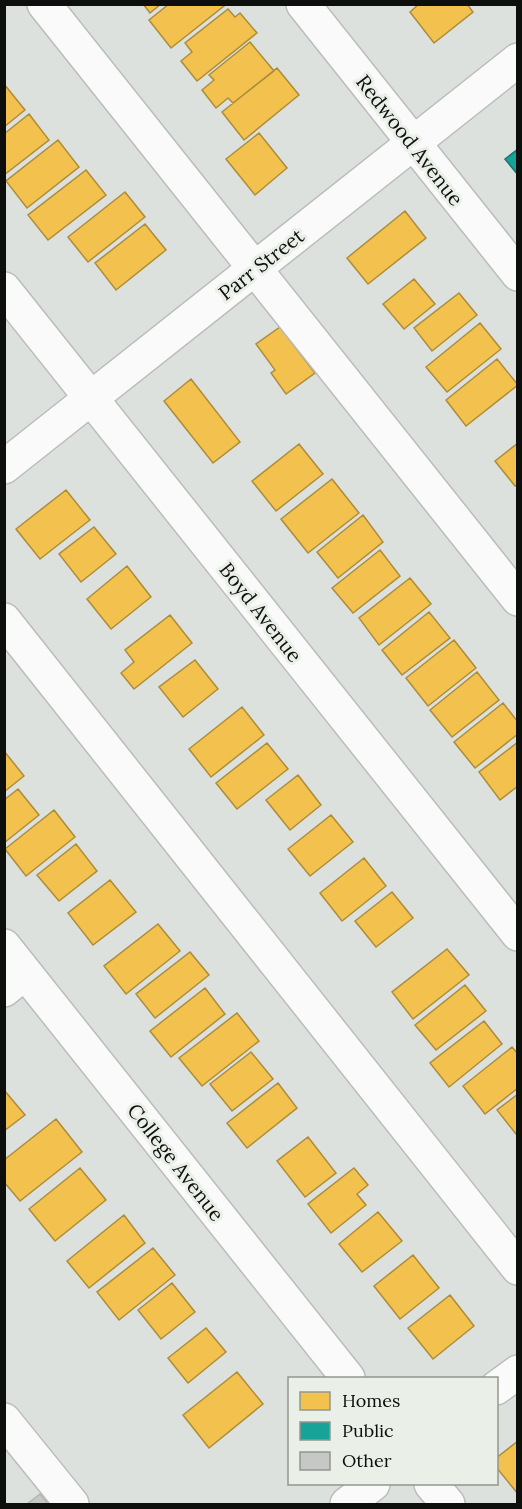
<svg xmlns="http://www.w3.org/2000/svg" width="522" height="1509" font-family="Lora,serif">
<style>
.homes{fill:#f2c14e;stroke:#ad8c3a;stroke-width:1.5}
.public{fill:#17a398;stroke:#14776e;stroke-width:1.5}
.building{fill:#c5c8c5;stroke:#b2b5b2;stroke-width:1.5}
.lines{fill:none;stroke-linecap:round;stroke-linejoin:round}
.minor-casing{stroke:#bbbdba;stroke-width:36}
.major-casing{stroke:#bbbdba;stroke-width:36}
.minor{stroke:#fafafa;stroke-width:33}
.major{stroke:#fafafa;stroke-width:33}
.labels{text-anchor:middle;dominant-baseline:central;stroke-width:6;stroke-linejoin:round;paint-order:stroke}
.street-label{font-size:20px;fill:#0d0f0d;stroke:#eaf0e8}
</style>
<rect width="100%" height="100%" fill="#dde1dd"/>
<!-- homes -->
<path class="homes" d="M143 4H161L150 13Z
M169 4H223L224 6 171 48 149 20Z
M419 4H467L473 12 434 43 410 12Z
M228 9 235 17 240 13 257 33 197 81 181 61 192 52 185 43Z
M250 42 274 71 233 103 228 98 216 108 202 90 214 80 209 75Z
M277 68 299 95 244 140 222 112Z
M4 84 25 110 4 127Z
M29 114 49 140 4 175V134Z
M259 133 287 168 255 195 226 159Z
M58 140 79 167 27 208 6 181Z
M86 170 106 195 48 240 28 215Z
M125 192 145 217 88 262 68 237Z
M405 211 426 238 368 284 347 258Z
M145 224 166 250 116 290 95 263Z
M414 279 435 304 404 329 383 304Z
M459 293 477 315 432 351 414 328Z
M480 323 501 349 447 392 426 367Z
M280 327 315 373 286 394 271 373 275 370 256 344Z
M497 359 518 385 466 426 446 400Z
M191 379 240 442 213 463 164 401Z
M518 443V484L515 486 495 461Z
M299 444 323 474 276 511 252 481Z
M332 479 359 513 308 553 281 519Z
M66 490 90 520 40 559 16 529Z
M363 515 383 542 338 578 317 552Z
M94 527 116 554 81 582 59 554Z
M380 550 400 576 353 613 332 588Z
M127 566 151 597 111 629 87 599Z
M410 578 431 604 379 645 359 618Z
M429 612 450 638 402 675 382 650Z
M170 615 192 643 134 689 121 673 134 662 125 650Z
M454 640 476 668 428 706 406 678Z
M195 660 218 689 183 717 159 687Z
M477 672 499 700 452 737 430 710Z
M503 703 518 722V734L475 768 454 742Z
M242 707 264 735 211 777 189 749Z
M518 742V786L500 800 479 772Z
M267 743 288 769 237 809 216 783Z
M4 751 24 776 4 792Z
M298 775 321 805 290 830 266 800Z
M18 789 39 815 4 843V800Z
M54 810 75 837 26 876 5 849Z
M331 815 353 842 310 876 288 849Z
M76 844 97 871 59 901 37 875Z
M364 858 386 886 342 921 320 893Z
M110 880 136 912 93 945 68 913Z
M392 892 413 918 376 947 355 921Z
M158 924 180 951 126 994 104 966Z
M447 949 469 975 413 1019 392 992Z
M190 952 209 975 155 1018 136 994Z
M465 985 486 1011 436 1050 415 1025Z
M205 988 225 1014 171 1057 150 1031Z
M237 1013 259 1041 202 1086 179 1058Z
M484 1021 502 1044 449 1087 430 1063Z
M512 1047 518 1054V1088L485 1114 463 1086Z
M251 1052 273 1079 232 1111 210 1084Z
M278 1083 297 1108 247 1148 227 1123Z
M4 1090 25 1115 4 1131Z
M518 1094V1133L516 1134 497 1110Z
M56 1119 82 1152 20 1201 4 1182V1160Z
M308 1137 336 1173 305 1197 277 1161Z
M80 1168 106 1200 55 1241 29 1209Z
M354 1168 368 1185 357 1194 366 1205 331 1233 308 1204Z
M378 1212 402 1241 362 1272 339 1244Z
M124 1215 145 1243 89 1288 67 1261Z
M153 1248 175 1275 119 1320 97 1292Z
M413 1255 439 1288 400 1319 374 1286Z
M172 1283 195 1312 161 1339 138 1310Z
M450 1295 474 1326 433 1359 408 1328Z
M206 1328 226 1352 188 1383 168 1358Z
M237 1372 263 1404 209 1448 183 1415Z
M518 1441V1494L496 1467V1458Z"/>
<!-- public -->
<path class="public" d="M518 149V175L505 159Z"/>
<!-- building -->
<path class="building" d="M40 1494 48 1504H27Z"/>
<g class="lines">
<defs>
<path id="minor" d="M44 4 518 599
M303 4 518 274
M4 289 518 934
M4 467 518 60
M4 620 518 1268
M4 946 348 1378
M4 990 25 973
M4 1420 72 1504
M431 1484 448 1504"/>
<path id="major" d="M496 1388 518 1372
M347 1504 373 1484"/>
</defs>
<!-- minor casing -->
<use href="#minor" class="minor-casing"/>
<!-- major casing -->
<use href="#major" class="major-casing"/>
<!-- minor -->
<use href="#minor" class="minor"/>
<!-- major -->
<use href="#major" class="major"/>
</g>
<g class="labels">
<!-- street labels -->
<g class="street-label">
<text transform="translate(410 140) rotate(52)">Redwood Avenue</text>
<text transform="translate(261 264) rotate(-38)">Parr Street</text>
<text transform="translate(261 612) rotate(52)">Boyd Avenue</text>
<text transform="translate(176 1162) rotate(52)">College Avenue</text>
</g>
</g>
<!-- border -->
<rect width="522" height="1509" fill="none" stroke="#0d0f0d" stroke-width="12"/>
<!-- legend -->
<rect x="288" y="1377" width="210" height="108" fill="#eaf0e8" stroke="#929690" stroke-width="1.5"/>
<rect x="300" y="1392" width="30" height="18" fill="#f2c14e" stroke="#929690" stroke-width="1.5"/>
<text x="342" y="1407" font-size="18" fill="#0d0f0d">Homes</text>
<rect x="300" y="1422" width="30" height="18" fill="#17a398" stroke="#929690" stroke-width="1.5"/>
<text x="342" y="1437" font-size="18" fill="#0d0f0d">Public</text>
<rect x="300" y="1452" width="30" height="18" fill="#c5c8c5" stroke="#929690" stroke-width="1.5"/>
<text x="342" y="1467" font-size="18" fill="#0d0f0d">Other</text>
</svg>
